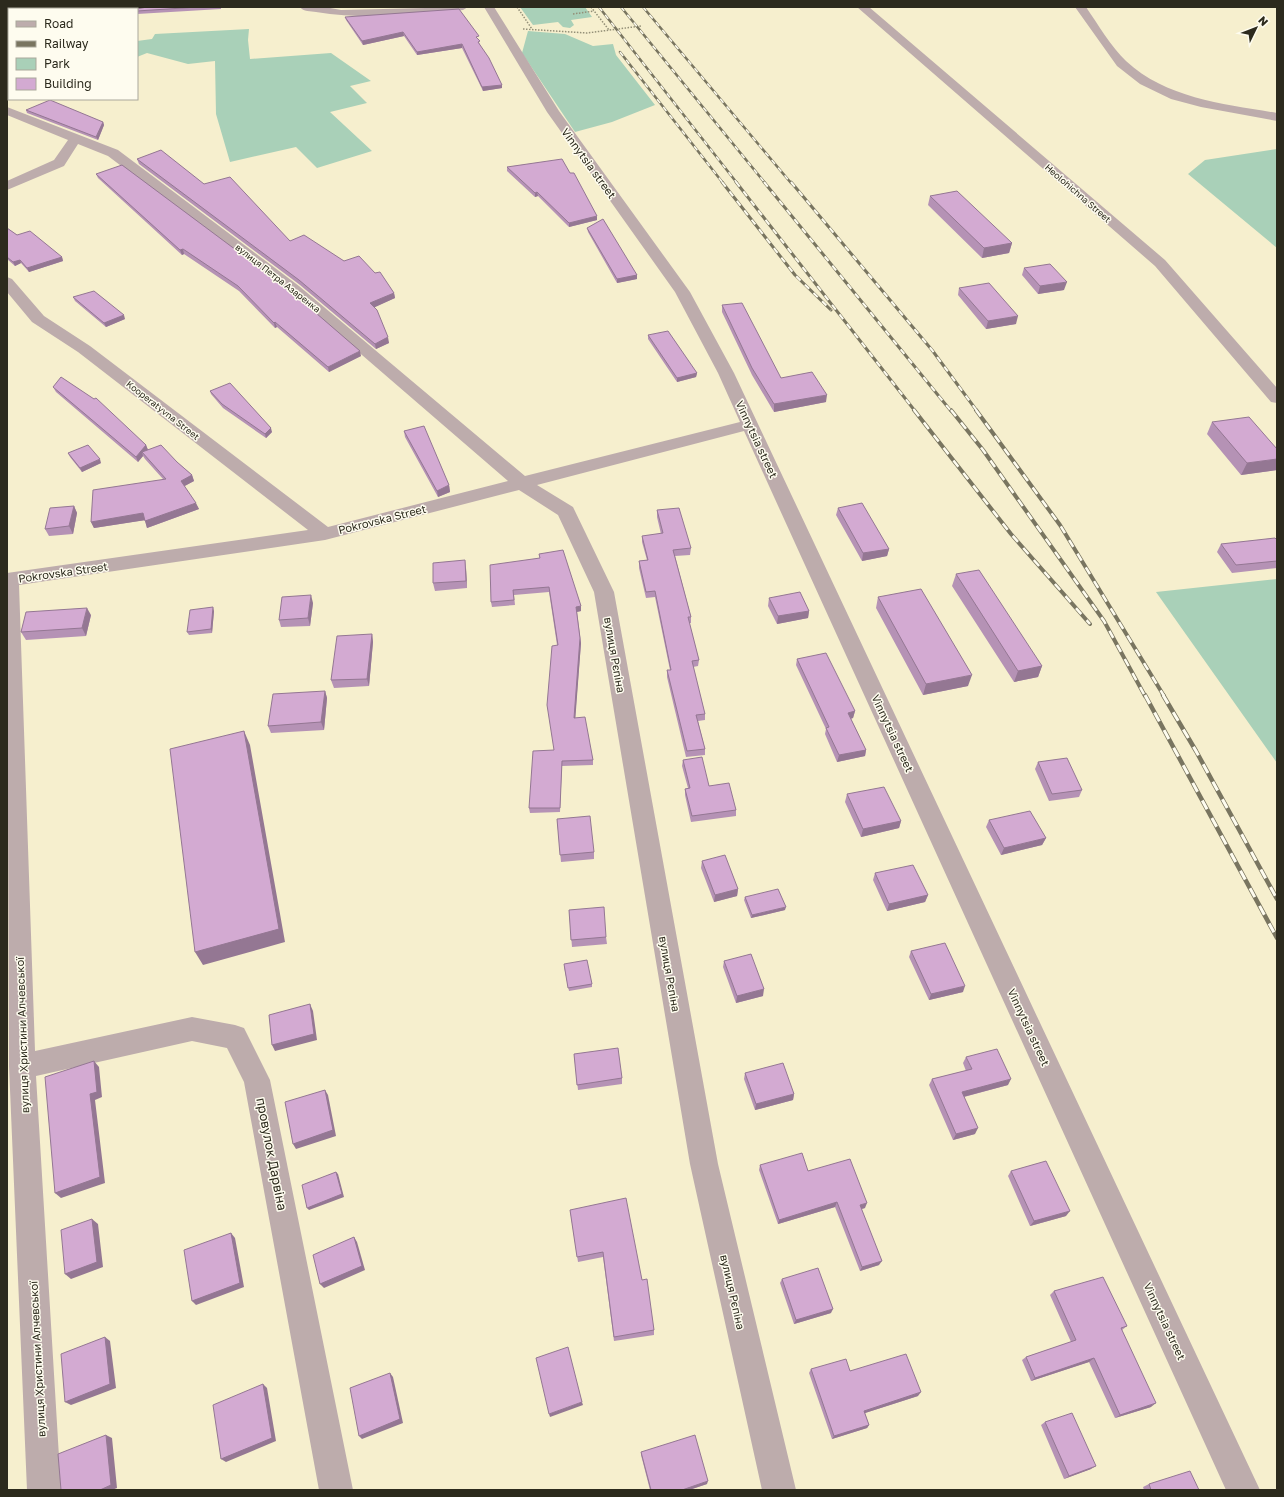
<svg xmlns="http://www.w3.org/2000/svg" width="1284" height="1497" font-family="'Golos Text',sans-serif">
<style>
.green{fill:#a9d0b8}
.lines{fill:none;stroke-linecap:round;stroke-linejoin:round}
.path{stroke:#938f77;stroke-width:1.5;stroke-dasharray:1.5 1.5;stroke-linecap:butt}
.minor{fill:#bdacac;fill-rule:evenodd}
.rail-far3-casing{stroke:#797560;stroke-width:2.5}
.rail-far2-casing{stroke:#797560;stroke-width:3}
.rail-far1-casing{stroke:#797560;stroke-width:4}
.rail-casing{stroke:#797560;stroke-width:4.5}
.rail-far3{stroke:#fefcef;stroke-width:1.5;stroke-dasharray:5;stroke-linecap:butt}
.rail-far2{stroke:#fefcef;stroke-width:2;stroke-dasharray:6;stroke-linecap:butt}
.rail-far1{stroke:#fefcef;stroke-width:2.5;stroke-dasharray:8;stroke-linecap:butt}
.rail{stroke:#fefcef;stroke-width:3;stroke-dasharray:10;stroke-linecap:butt}
.wall{fill:#b592b5}
.shaded-wall{fill:#947793}
.building{fill:#d3aad2;stroke:#947793}
.labels{text-anchor:middle;dominant-baseline:central;stroke-width:3;stroke-linejoin:round;paint-order:stroke}
.far-street-label{font-size:9px;fill:#2c2a1d;stroke:#fefcef}
.street-label{font-size:11px;fill:#2c2a1d;stroke:#fefcef}
.near-street-label{font-size:13px;fill:#2c2a1d;stroke:#fefcef}
</style>
<rect width="100%" height="100%" fill="#f6efce"/>
<!-- green -->
<path class="green" d="M520 7H585L592 17 571 20 574 25 570 28 563 27 558 22 533 25Z
M249 29 248 40 250 59 331 53 371 81 350 86 367 103 330 112 372 151 317 168 296 147 230 162 216 114 215 61 188 64 147 53 137 57V41L152 39 155 34Z
M528 31 565 34 593 46 613 44 616 55 655 105 612 122 575 132 522 53Z
M1277 149V248L1188 174 1205 160Z
M1277 579V763L1156 592Z"/>
<g class="lines">
<!-- path -->
<path class="path" d="M517 7 532 29
M591 7 609 30
M573 14 594 11
M523 29 587 33 641 26"/>
<!-- minor -->
<path class="minor" d="M37 7H47L48 9H36Z
M118 7H149L148 9 137 11V9H116Z
M300 7H325L341 10 468 7 463 10C414 15 365 20 316 12 311 11 303 12 300 7Z
M484 7H494L559 111 690 292 734 373 1260 1490H1226L744 431 537 485 573 507 614 592 718 1164 796 1490H762L690 1164 594 592 558 515 519 490 325 540 19 585 35 1051 192 1017 235 1025 244 1028 270 1080 353 1490H319L244 1082 227 1048 192 1041 36 1076 61 1490H27L9 1066 7 573 308 530 78 352 32 322 7 292V277L12 279 44 316 90 346 328 527 508 481 289 292 108 156 78 144 64 166 7 190V181L54 160 68 140 7 115V107L118 150 299 286 525 476 740 422 718 373 675 292 547 112Z
M857 7H869L1165 260 1277 388V403L1271 402 1155 266Z
M1075 7H1086C1097 23 1112 48 1126 61 1167 99 1225 104 1277 113V121L1201 107 1171 99 1140 84 1117 66Z"/>
<defs>
<path id="rail-far3" d="M599 7 737 183
M621 7 765 183
M643 7 791 183
M620 52 723 183"/>
<path id="rail-far2" d="M722 182 795 275 831 310
M736 182 915 411
M764 182 951 411
M791 182 932 350 977 411"/>
<path id="rail-far1" d="M914 410 1011 534 1090 624
M951 410 983 450 1104 621 1145 696
M976 410 1060 525 1164 696"/>
<path id="rail" d="M1145 695 1277 938
M1163 695 1196 751 1277 899"/>
</defs>
<!-- rail-far3 casing -->
<use href="#rail-far3" class="rail-far3-casing"/>
<!-- rail-far2 casing -->
<use href="#rail-far2" class="rail-far2-casing"/>
<!-- rail-far1 casing -->
<use href="#rail-far1" class="rail-far1-casing"/>
<!-- rail casing -->
<use href="#rail" class="rail-casing"/>
<!-- rail-far3 -->
<use href="#rail-far3" class="rail-far3"/>
<!-- rail-far2 -->
<use href="#rail-far2" class="rail-far2"/>
<!-- rail-far1 -->
<use href="#rail-far1" class="rail-far1"/>
<!-- rail -->
<use href="#rail" class="rail"/>
</g>
<!-- wall -->
<path class="wall" d="M147 7H221V9L137 14V9Z
M345 17 479 40H478L480 45 502 88 483 91 462 48 417 55 404 36 363 45 346 20Z
M26 110 103 122 104 125 98 140 27 113Z
M137 159 204 184 290 241 344 261 394 293 395 298 374 307 389 343 376 349 300 285 139 164Z
M507 167 597 220 569 227 538 196 535 197 507 171Z
M96 174 361 356 329 372 277 327 275 328 239 291 184 254 182 255 98 178Z
M930 196 1012 243 1009 253 982 258 928 205Z
M7 228 17 235 62 257 63 261 29 272 21 263 15 266 7 259Z
M587 228 637 275V279L617 283 588 232Z
M1024 268 1064 290 1038 294 1022 275Z
M959 288 1016 324 986 329 958 295Z
M73 297 125 319 106 327 75 301Z
M722 305 781 378 826 402 774 412 752 375 722 312Z
M648 335 697 373 696 377 677 382 648 339Z
M53 387 146 445 148 450 177 462 192 475 194 481 184 486 199 509 147 528 145 520 94 528 91 522 163 479 145 459 143 456 138 462 56 392Z
M210 391 272 432 266 438 223 408 211 394Z
M1212 422 1277 449V470L1241 475 1207 434Z
M404 431 449 485 450 492 438 497 405 437Z
M68 453 101 463 82 472 70 457Z
M74 506 77 513 73 534 49 536 45 529Z
M838 508 889 549 887 556 862 561 836 515Z
M657 510 691 548 690 555 675 556 691 617V623H689L699 660 698 666 693 667 705 714V720L698 721 705 749V755L686 757 667 677V670H670L655 597 646 598 639 568V561L647 560 642 542V536L661 534 657 517Z
M1277 540V568L1232 573 1217 552 1221 544Z
M539 554 581 606V611L577 612 581 643 575 718 593 760V765L562 766 560 812 530 813 529 808 554 750 557 645 549 592 514 595 515 605 492 607 491 602 540 558Z
M466 568 467 588 435 591 433 583Z
M956 574 1042 666 1038 677 1014 682 952 586Z
M878 597 968 686 923 695 876 608Z
M769 598 809 611 808 618 777 624 768 606Z
M313 603 310 626 281 627 279 620Z
M214 611 212 633 189 635 187 632Z
M91 615 86 636 26 640 21 632Z
M372 634 373 642 369 686 334 688 331 680Z
M797 659 855 711 853 718 851 719 866 750 865 756 837 762 825 734 826 729 796 665Z
M325 691 327 698 324 730 271 733 268 726Z
M683 760 709 786 736 810V816L691 822 685 795V789L688 788 682 766Z
M1038 762 1082 790 1079 797 1049 801 1035 769Z
M847 794 901 821 899 828 861 837 845 802Z
M557 819 594 852V859L561 862Z
M989 820 1046 838 1042 845 1001 855 986 827Z
M702 861 738 889 737 896 714 902 701 868Z
M875 873 928 895 925 902 887 911 873 880Z
M745 897 785 910 751 918 744 900Z
M569 910 606 937 607 944 572 947Z
M911 951 963 992 929 1000 909 957Z
M724 961 763 996 736 1003 723 967Z
M564 967 592 984V987L569 991Z
M574 1054 622 1078V1084L578 1090Z
M966 1057 1008 1085 964 1097 975 1134 953 1140 929 1085 932 1079 966 1071 963 1063Z
M745 1073 794 1094 793 1100 755 1110 744 1079Z
M760 1165 808 1171 865 1208 861 1209 879 1265 860 1271 835 1207 778 1224 759 1170Z
M1011 1171 1066 1216 1030 1226 1008 1176Z
M570 1210 642 1280 654 1330V1335L614 1341 603 1257 578 1262Z
M782 1279 831 1313 794 1324 780 1283Z
M1054 1291 1127 1326 1122 1330 1151 1407 1115 1418 1089 1362 1031 1381 1022 1360 1026 1357 1071 1342 1050 1295Z
M811 1369 850 1371 918 1396 865 1413 869 1425 867 1428 832 1439 809 1373Z
M1045 1422 1091 1469 1064 1479 1041 1425Z
M641 1452 707 1484 689 1490H650L641 1455Z
M1149 1484 1199 1490H1144L1143 1487Z"/>
<!-- shaded-wall -->
<path class="shaded-wall" d="M403 32 404 36 363 45 362 41Z
M462 44V48L417 55V52Z
M502 85V88L483 91 482 87Z
M103 122 104 125 98 140 96 137Z
M537 192 538 196 535 197V193Z
M597 216V220L569 227V223Z
M1012 243 1009 253 982 258 984 248Z
M183 249 184 254 182 255 180 250Z
M62 257 63 261 29 272 27 268Z
M20 260 21 263 15 266 13 262Z
M637 275V279L617 283V279Z
M1067 282 1064 290 1038 294 1040 286Z
M394 293 395 298 371 309 370 303Z
M124 315 125 319 106 327 104 323Z
M1018 316 1016 324 986 329 988 321Z
M275 322 277 327 275 328 274 323Z
M388 337 389 343 376 349 375 344Z
M360 351 361 356 329 372 328 367Z
M697 373 696 377 677 382V378Z
M827 395 826 402 774 412V404Z
M271 428 272 432 266 438 265 434Z
M146 445 148 450 142 452 143 456 138 462 136 457Z
M100 459 101 463 82 472 80 468Z
M1277 459V470L1241 475 1247 463Z
M192 475 194 481 183 487 181 481Z
M449 485 450 492 438 497 437 491Z
M196 503 199 509 147 528 145 521Z
M74 506 77 513 73 534 69 526Z
M143 513 146 520 94 528 91 522Z
M889 549 887 556 862 561 863 553Z
M465 560 466 568 467 588 466 581Z
M311 595 313 603 310 626 308 618Z
M581 606V611L576 612V607Z
M213 607 214 611 212 633 211 629Z
M87 608 91 615 86 636 82 628Z
M809 611 808 618 777 624 778 616Z
M372 634 373 642 369 686 367 679Z
M580 638 581 643 575 723 574 718Z
M1042 666 1038 677 1014 682 1018 671Z
M972 675 968 686 923 695 926 684Z
M325 691 327 698 324 730 321 722Z
M855 711 853 718 847 719 848 713Z
M244 731 250 745 285 942 203 965 195 952Z
M866 750 865 756 837 762 839 755Z
M901 821 899 828 861 837 863 829Z
M1046 838 1042 845 1001 855 1004 848Z
M738 889 737 896 714 902 715 895Z
M928 895 925 902 887 911 889 904Z
M786 907 785 910 751 918 752 915Z
M965 986 963 992 929 1000 931 994Z
M764 989 763 996 736 1003 737 996Z
M310 1004 313 1011 317 1040 275 1051 272 1045Z
M94 1061 99 1067 102 1097 95 1100 105 1183 61 1198 55 1193Z
M1011 1079 1008 1085 959 1098 962 1092Z
M325 1090 328 1095 336 1136 296 1149 293 1144Z
M794 1094 793 1100 755 1110 756 1104Z
M978 1128 975 1134 953 1140 956 1134Z
M336 1172 338 1174 344 1197 309 1210 307 1208Z
M837 1202 835 1207 778 1224 779 1220Z
M867 1203 865 1208 858 1210 860 1205Z
M1070 1211 1066 1216 1030 1226 1034 1221Z
M92 1219 98 1224 103 1267 71 1279 65 1274Z
M231 1233 235 1238 244 1287 196 1305 192 1301Z
M354 1237 357 1242 365 1270 324 1288 320 1284Z
M882 1261 879 1265 860 1271 862 1267Z
M833 1309 831 1313 794 1324 796 1320Z
M105 1337 110 1341 116 1388 71 1405 65 1402Z
M1094 1358 1089 1362 1031 1381 1035 1378Z
M390 1373 393 1377 403 1423 362 1439 359 1436Z
M263 1384 267 1388 276 1441 226 1462 221 1459Z
M921 1392 918 1396 862 1414 864 1411Z
M582 1402 583 1405 550 1417 549 1414Z
M1156 1403 1151 1407 1115 1418 1120 1415Z
M869 1425 867 1428 832 1439 834 1436Z
M106 1435 112 1438 117 1488 112 1490H100Z
M1096 1466 1091 1469 1064 1479 1069 1476Z
M708 1481 707 1484 689 1490H682Z"/>
<!-- building -->
<path class="building" d="M55 7H135L136 9H55Z
M147 7H198L137 11V9Z
M459 9 479 36 476 37 480 41 478 42 489 58 502 85 482 87 462 44 417 52 403 32 362 41 345 17Z
M50 100 103 122 96 137 26 110Z
M161 150 204 184 230 177 290 241 304 235 344 261 359 256 375 273 380 272 394 293 370 303 377 310 388 337 375 344 299 280 137 159Z
M562 159 570 173H574L597 216 569 223 537 192 535 193 507 167Z
M122 165 287 288 360 351 328 367 275 322 274 323 238 286 183 249 180 250 96 174Z
M957 191 1012 243 984 248 930 196Z
M603 219 637 275 617 279 587 228Z
M7 228 17 235 30 231 62 257 27 268 20 260 13 262 7 257Z
M1050 264 1067 282 1040 286 1024 268Z
M989 283 1018 316 988 321 959 288Z
M94 291 124 315 104 323 73 297Z
M742 303 781 378 812 372 827 395 774 404 752 368 722 305Z
M668 331 697 373 677 378 648 335Z
M61 377 94 399 96 398 146 445 136 457 53 387Z
M230 383 271 428 265 434 222 404 210 391Z
M1249 417 1277 449V459L1247 463 1212 422Z
M424 426 449 485 437 491 404 431Z
M88 445 100 459 80 468 68 453Z
M161 445 177 462 192 475 181 481 196 503 145 521 143 513 91 522 93 490 166 479 142 452Z
M862 503 889 549 863 553 838 508Z
M74 506 69 526 45 529 50 508Z
M679 508 691 548 673 550 691 617H688L699 660 692 661 705 714 696 715 705 749 687 751 667 670H671L655 591 646 592 639 561 648 560 642 536 663 533 657 510Z
M1275 538 1277 540V561L1236 565 1221 544Z
M563 550 581 606 576 607 580 638 574 718 585 717 593 760 562 761 560 808H529L533 751 554 750 547 705 552 646 558 645 549 587 513 590 514 600 491 602 490 565 540 558 539 554Z
M465 560 466 581 433 583V563Z
M979 570 1042 666 1018 671 956 574Z
M921 589 972 675 926 684 878 597Z
M800 592 809 611 778 616 769 598Z
M311 595 308 618 279 620 282 597Z
M213 607 211 629 187 632 190 610Z
M87 608 82 628 21 632 26 612Z
M372 634 367 679 331 680 337 636Z
M826 653 855 711 848 713 866 750 839 755 826 728 829 727 797 659Z
M325 691 321 722 268 726 273 694Z
M244 731 279 929 195 952 170 749Z
M702 757 709 786 729 783 736 810 692 816 685 789 690 788 683 760Z
M1067 758 1082 790 1052 794 1038 762Z
M884 787 901 821 863 829 847 794Z
M1030 811 1046 838 1004 848 989 820Z
M590 816 594 852 560 855 557 819Z
M725 855 738 889 715 895 702 861Z
M913 865 928 895 889 904 875 873Z
M778 889 786 907 752 915 745 897Z
M604 907 606 937 571 940 569 910Z
M945 943 965 986 931 994 911 951Z
M751 954 764 989 737 996 724 961Z
M587 960 592 984 568 988 564 964Z
M310 1004 314 1034 272 1045 269 1015Z
M618 1048 622 1078 577 1085 574 1054Z
M997 1049 1011 1079 962 1092 978 1128 956 1134 932 1079 972 1069 966 1057Z
M94 1061 97 1092 90 1094 100 1177 55 1193 45 1077Z
M783 1063 794 1094 756 1104 745 1073Z
M325 1090 333 1130 293 1144 285 1102Z
M802 1153 808 1171 850 1159 867 1203 860 1205 882 1261 862 1267 837 1202 779 1220 760 1165Z
M1046 1161 1070 1211 1034 1221 1011 1171Z
M336 1172 342 1194 307 1208 302 1185Z
M626 1198 642 1280 647 1279 654 1330 614 1337 603 1252 577 1257 570 1210Z
M92 1219 97 1262 65 1274 61 1230Z
M231 1233 240 1283 192 1301 184 1250Z
M354 1237 362 1266 320 1284 313 1255Z
M818 1268 833 1309 796 1320 782 1279Z
M1103 1277 1127 1326 1121 1328 1156 1403 1120 1415 1094 1358 1035 1378 1026 1357 1076 1340 1054 1291Z
M105 1337 110 1384 65 1402 61 1354Z
M568 1347 582 1402 549 1414 536 1358Z
M906 1354 921 1392 864 1411 869 1425 834 1436 811 1369 846 1359 850 1371Z
M390 1373 400 1419 359 1436 350 1388Z
M263 1384 272 1438 221 1459 213 1405Z
M1072 1413 1096 1466 1069 1476 1045 1422Z
M106 1435 111 1485 100 1490H61L58 1454Z
M695 1435 708 1481 682 1490H651L641 1452Z
M1190 1471 1199 1490H1151L1149 1484Z"/>
<g class="labels">
<!-- far-street labels -->
<g class="far-street-label">
<text transform="translate(1078 193) rotate(41)">Heolohichna Street</text>
<text transform="translate(278 278) rotate(38)">вулиця Петра Азаренка</text>
<text transform="translate(163 410) rotate(38)">Kooperatyvna Street</text>
</g>
<!-- street labels -->
<g class="street-label">
<text transform="translate(589 163) rotate(54)">Vinnytsia street</text>
<text transform="translate(757 439) rotate(65)">Vinnytsia street</text>
<text transform="translate(382 519) rotate(-14)">Pokrovska Street</text>
<text transform="translate(63 572) rotate(-8)">Pokrovska Street</text>
<text transform="translate(615 655) rotate(80)">вулиця Рєпіна</text>
<text transform="translate(893 733) rotate(65)">Vinnytsia street</text>
<text transform="translate(670 974) rotate(80)">вулиця Рєпіна</text>
<text transform="translate(1029 1027) rotate(65)">Vinnytsia street</text>
<text transform="translate(22 1035) rotate(-92)">вулиця Христини Алчевської</text>
<text transform="translate(733 1292) rotate(77)">вулиця Рєпіна</text>
<text transform="translate(1165 1321) rotate(65)">Vinnytsia street</text>
<text transform="translate(37 1359) rotate(-93)">вулиця Христини Алчевської</text>
</g>
<!-- near-street labels -->
<g class="near-street-label">
<text transform="translate(272 1154) rotate(79)">провулок Дарвіна</text>
</g>
</g>
<!-- border -->
<rect width="1284" height="1497" fill="none" stroke="#2c2a1d" stroke-width="16"/>
<!-- legend -->
<rect x="8" y="8" width="130" height="92" fill="#fefcef" stroke="#aaa89b"/>
<rect x="16" y="21" width="20" height="6" fill="#bdacac" stroke="#aaa89b"/>
<text x="44" y="28" font-size="12" fill="#2c2a1d">Road</text>
<rect x="16" y="41" width="20" height="6" fill="#797560" stroke="#aaa89b"/>
<text x="44" y="48" font-size="12" fill="#2c2a1d">Railway</text>
<rect x="16" y="58" width="20" height="12" fill="#a9d0b8" stroke="#aaa89b"/>
<text x="44" y="68" font-size="12" fill="#2c2a1d">Park</text>
<rect x="16" y="78" width="20" height="12" fill="#d3aad2" stroke="#aaa89b"/>
<text x="44" y="88" font-size="12" fill="#2c2a1d">Building</text>
<!-- north arrow -->
<g transform="translate(1256 28) rotate(47)" stroke="#fefcef" stroke-width="3" paint-order="stroke">
<path d="M0-3L7 15L0 10L-7 15Z" fill="#2c2a1d"/>
<text y="-6" font-size="11" font-weight="bold" text-anchor="middle" fill="#2c2a1d">N</text>
</g>
</svg>
